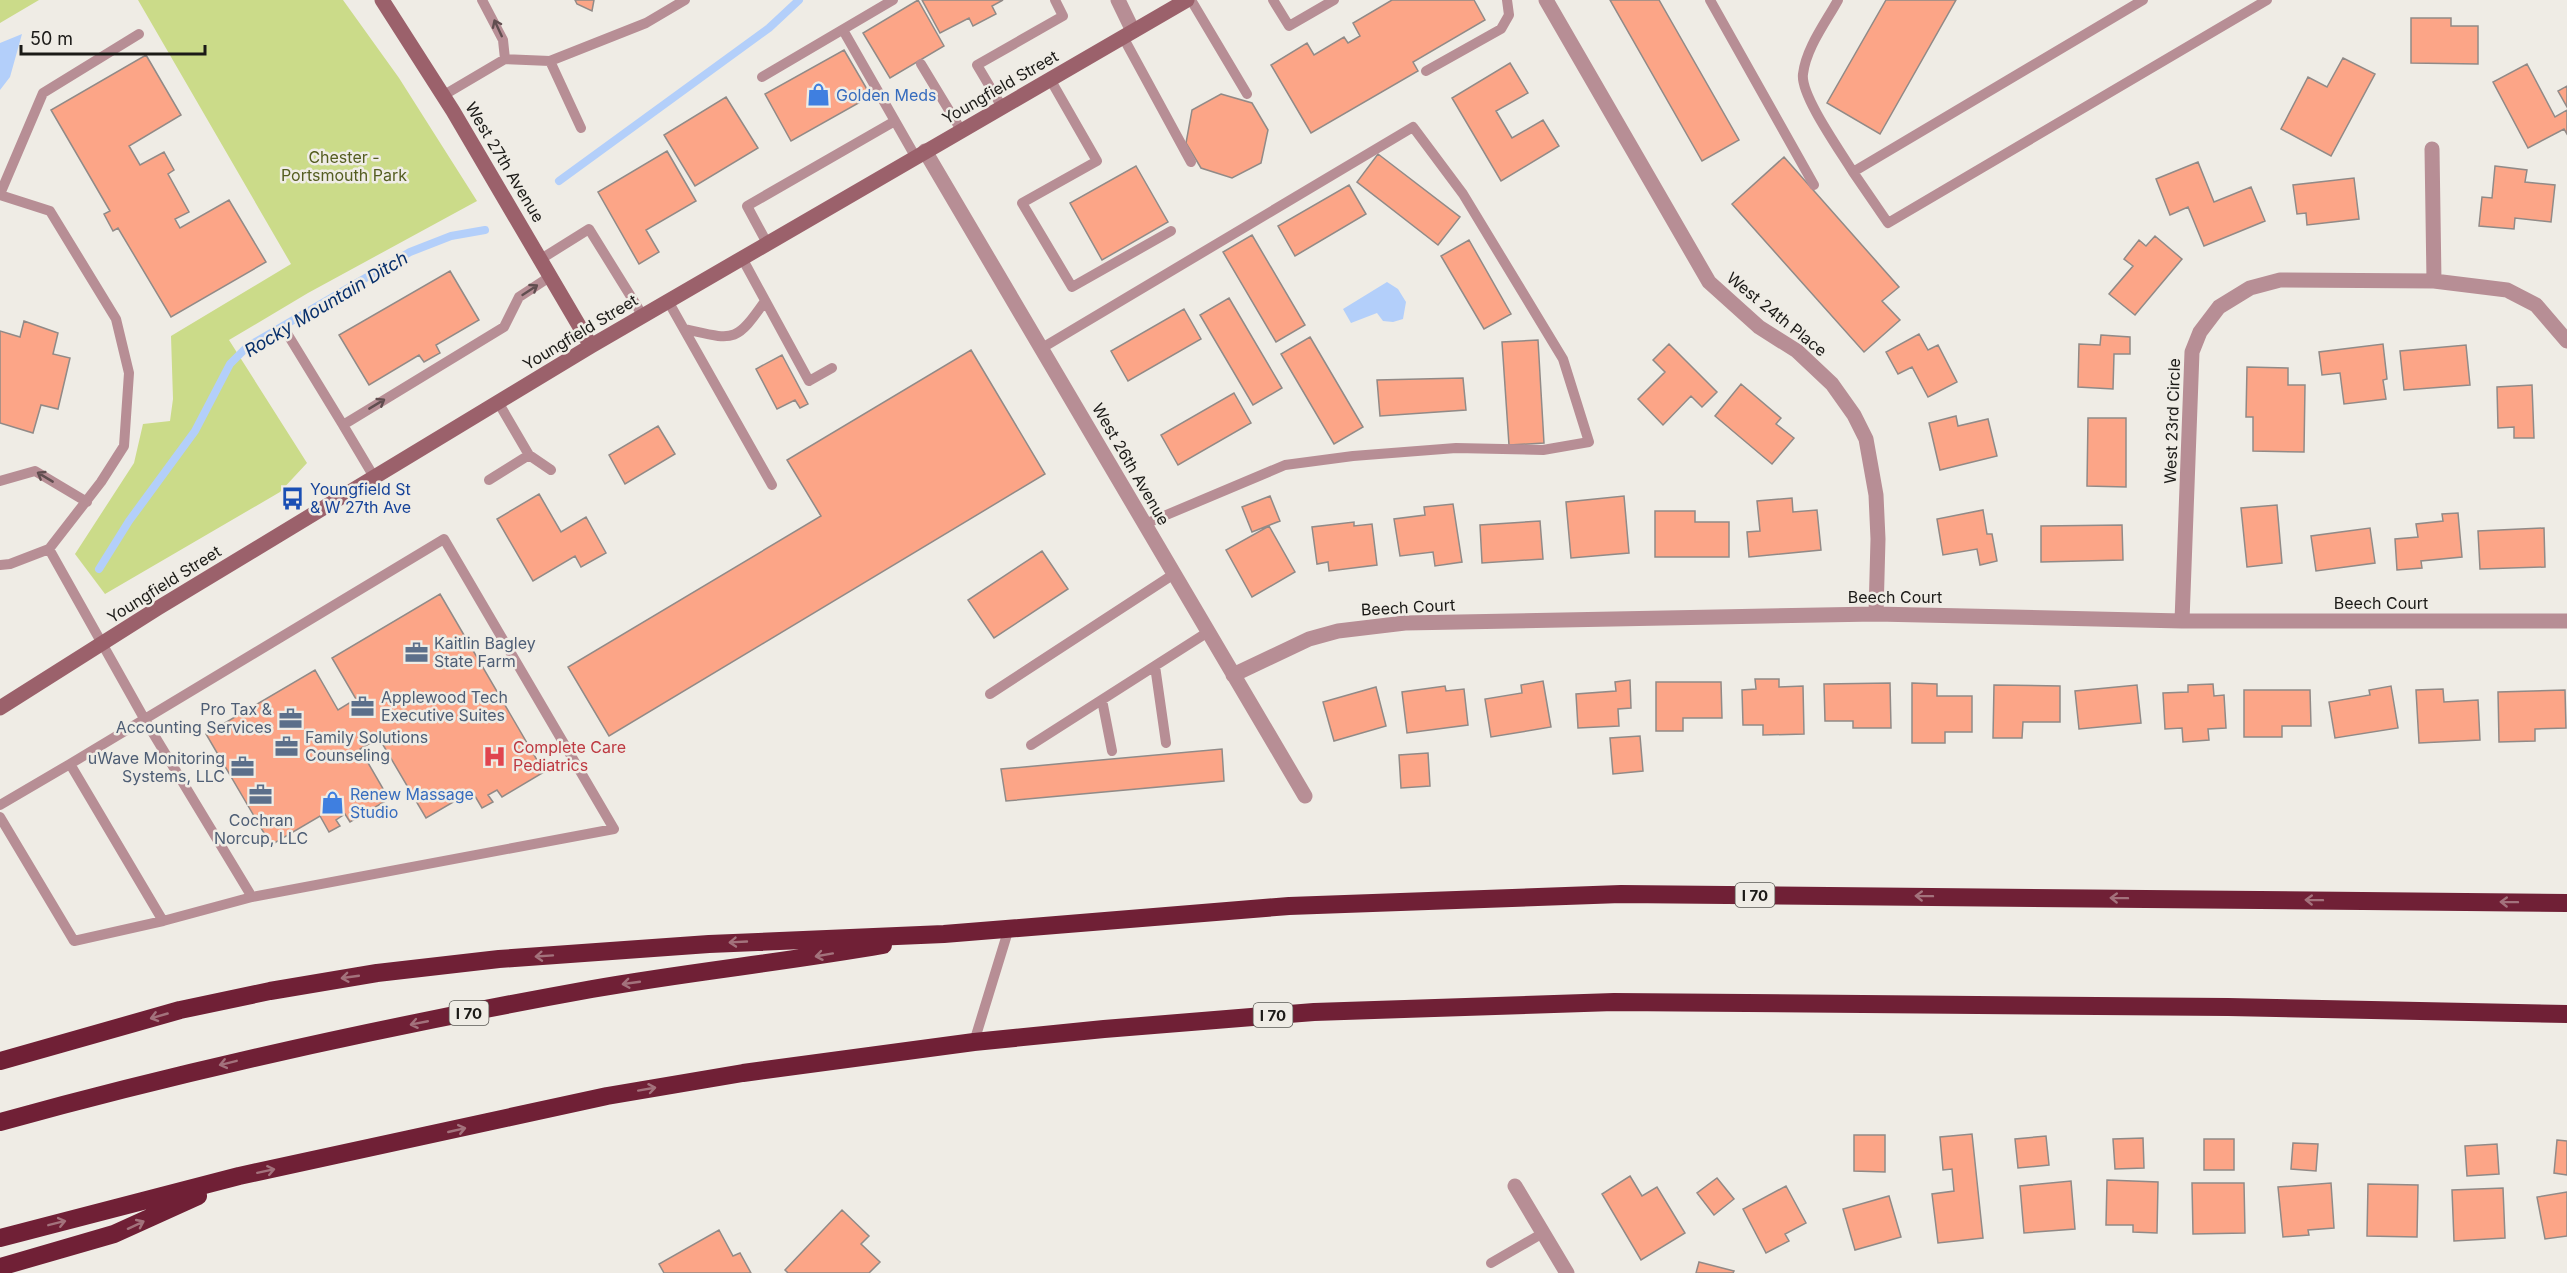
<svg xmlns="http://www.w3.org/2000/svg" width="2567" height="1273" font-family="Inter,sans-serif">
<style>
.green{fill:#cbdb89}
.water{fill:#b3cffa}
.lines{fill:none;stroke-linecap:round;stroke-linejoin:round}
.stream{stroke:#b3cffa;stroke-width:8}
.building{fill:#fca587;stroke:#918a87;stroke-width:1.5}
.lane{stroke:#b78e95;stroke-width:10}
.street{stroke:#b78e95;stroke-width:15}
.secondary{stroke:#9b616b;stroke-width:15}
.highway{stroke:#702036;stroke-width:18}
.oneway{stroke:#614e50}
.oneway2{stroke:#a3727c}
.labels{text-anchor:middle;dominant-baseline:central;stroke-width:5;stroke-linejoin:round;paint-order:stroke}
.shield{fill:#efece5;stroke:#5b5955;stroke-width:1.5}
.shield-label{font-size:15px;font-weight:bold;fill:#1b1a17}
.street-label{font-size:16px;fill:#1b1a17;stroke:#efece5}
.shop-label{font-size:16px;fill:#366cbe;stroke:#efece5;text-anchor:start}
.park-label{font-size:16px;fill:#545d20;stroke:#efece5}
.transit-label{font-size:16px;fill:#164399;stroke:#efece5;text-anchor:start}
.service-label{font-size:16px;fill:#4e5e75;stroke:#efece5;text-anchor:start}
.health-label{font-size:16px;fill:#be3a42;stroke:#efece5;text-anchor:start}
.water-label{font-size:18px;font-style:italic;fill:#072f6b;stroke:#efece5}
</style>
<rect width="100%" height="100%" fill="#efece5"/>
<!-- green -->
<path class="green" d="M0 0H39L0 23Z
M138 0H343L399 78 477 201 308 293 229 340 307 463 280 492 105 594 75 554 134 463 143 424 170 421 173 399 171 336 291 264Z"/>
<!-- water -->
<path class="water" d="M22 34 10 77 0 90V43Z
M1387 282 1398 289 1406 302 1403 319 1393 322 1383 321 1377 313 1351 323 1343 309Z"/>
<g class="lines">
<!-- stream -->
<path class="stream" d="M559 181 769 28 799 0
M99 569 129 521 195 431 230 364 247 347 410 252 451 236 485 230"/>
</g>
<!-- building -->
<path class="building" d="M575 0H594L592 11 577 4Z
M918 0 944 46 890 78 863 33Z
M922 0H1003L992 6 996 14 973 26 969 18 940 33Z
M1392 0H1474L1485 20 1413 62 1418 71 1311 133 1271 65 1307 43 1314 55 1344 37 1348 43 1360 36 1353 23Z
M1610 0H1659L1739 140 1702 161Z
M1886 0H1956L1880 134 1827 103Z
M2411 18H2451V26H2478V64L2411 63Z
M844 50 871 96 791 141 765 94Z
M146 55 181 115 129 146 140 165 164 152 174 170 168 174 189 212 175 219 180 228 229 200 266 262 171 317 118 228 113 231 104 214 110 211 51 110Z
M2343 58 2375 74 2331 156 2281 129 2308 77 2327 87Z
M1510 63 1528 93 1496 111 1512 138 1543 120 1559 146 1501 181 1452 98Z
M2527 64 2555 117 2567 110V134L2564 129 2528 148 2493 82Z
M2567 86V107L2558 91Z
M1221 94 1252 103 1268 130 1261 163 1232 178 1201 168 1186 143 1192 110Z
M726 97 758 148 695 186 664 135Z
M667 151 696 201 646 230 659 252 639 264 598 192Z
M1378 154 1460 217 1438 245 1357 182Z
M1784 157 1899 287 1882 301 1900 320 1864 352 1732 204Z
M2198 162 2214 202 2251 187 2265 221 2204 246 2188 207 2170 215 2156 179Z
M1136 166 1168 222 1102 260 1070 203Z
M2495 166 2527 170 2525 182 2555 185 2551 222 2515 218 2514 229 2479 226 2482 197 2492 198Z
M2354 178 2359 219 2307 225 2306 213 2297 214 2293 185Z
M1349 185 1366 214 1295 256 1278 226Z
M1252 235 1305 325 1276 342 1223 252Z
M2155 236 2182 259 2135 315 2109 294 2133 266 2124 259 2139 240 2146 246Z
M1469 240 1511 314 1484 329 1441 256Z
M450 271 479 320 436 345 440 353 424 362 419 355 369 385 339 335Z
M1229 298 1282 388 1253 405 1200 315Z
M1184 309 1201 339 1128 381 1111 351Z
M24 321 58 333 53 354 70 358 58 409 41 405 33 433 0 423V331L20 337Z
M1919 334 1928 350 1938 345 1957 382 1928 397 1912 367 1898 374 1886 352Z
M2101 335 2130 337V354H2114L2113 389 2078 387 2079 344 2100 345Z
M1310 337 1363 427 1334 444 1281 354Z
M1538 340 1544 443 1509 445 1502 342Z
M1669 344 1717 392 1702 407 1691 396 1663 425 1638 399 1665 372 1653 360Z
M2383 344 2387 379 2383 380 2386 399 2344 404 2340 373 2322 375 2319 352Z
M2466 345 2470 385 2404 390 2400 351Z
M971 350 1045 474 609 736 568 667 821 516 787 460Z
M782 355 808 404 800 408 795 400 777 409 756 369Z
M2247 367 2288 368V385H2305L2304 452 2253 451V417H2246Z
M1463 378 1466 410 1380 416 1377 380Z
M1741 384 1781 418 1776 424 1794 438 1772 464 1715 416Z
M2532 385 2534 438H2514V427L2498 428 2497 387Z
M1234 393 1251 423 1178 465 1161 435Z
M1956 416 1958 426 1988 419 1997 456 1940 470 1929 423Z
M2088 418H2126V487L2087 486Z
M658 426 675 454 625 484 609 455Z
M539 494 561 532 586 517 606 553 581 567 575 556 533 581 497 519Z
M1270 496 1280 521 1252 532 1242 507Z
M1624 496 1629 553 1571 558 1566 502Z
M1792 498 1793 512 1817 510 1821 550 1749 557 1747 532 1760 531 1757 501Z
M1453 504 1462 562 1435 566 1433 552 1400 556 1394 519 1425 515 1424 507Z
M2277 505 2282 563 2247 567 2241 508Z
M1983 510 1987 534H1992L1997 561 1980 565 1977 549 1943 555 1937 519Z
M1655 511H1695V522H1729V557H1655Z
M2458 513 2462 557 2421 561 2422 568 2397 570 2395 539 2418 537 2416 524 2443 521 2442 514Z
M1540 521 1543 559 1482 563 1480 525Z
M1354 522V526L1372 524 1377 565 1329 571 1328 562 1317 564 1312 527Z
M2122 525 2123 560 2041 562V526Z
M1269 526 1295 572 1252 597 1226 550Z
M2370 528 2375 563 2316 571 2311 536Z
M2544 528 2545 567 2480 569 2478 531Z
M1042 551 1068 589 994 638 968 600Z
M440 594 544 772 502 797 497 790 488 795 493 802 482 808 472 791 426 818 379 738 360 749 389 799 350 822 345 814 336 820 340 826 329 832 320 816 271 845 206 734 315 670 338 710 356 699 332 658Z
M1755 679H1779V687L1803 686 1804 734 1763 735V725H1743L1742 690 1756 689Z
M1630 680 1631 708 1618 709 1619 726 1578 728 1576 694 1616 691 1615 682Z
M1543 681 1551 727 1491 737 1485 699 1522 693 1521 685Z
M1656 682H1721L1722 718H1683V731H1656Z
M1890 683 1891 728H1853V721H1825L1824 684Z
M1912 683 1937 684V696H1972V732H1945V743H1912Z
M2213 684 2214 696 2224 695 2226 728 2208 729 2209 740 2183 742 2182 728 2165 729 2163 693 2188 692V685Z
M1994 685 2060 686V722H2023L2022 738H1993Z
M2137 685 2141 723 2079 729 2075 691Z
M1445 686 1446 691 1464 689 1468 725 1407 733 1402 692Z
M2391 686 2398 728 2335 738 2329 702 2370 695 2369 690Z
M1376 687 1386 726 1334 741 1323 702Z
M2443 689 2444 702 2478 700 2480 740 2419 743 2416 690Z
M2244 690H2310L2311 726H2282V737H2244Z
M2565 690 2566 728 2535 729V741L2499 742 2498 692Z
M1640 736 1643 771 1613 774 1610 738Z
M1222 749 1224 781 1006 801 1001 769Z
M1428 753 1430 786 1401 788 1399 755Z
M1972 1134 1983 1238 1938 1243 1932 1194 1954 1191 1952 1169 1943 1170 1940 1137Z
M1854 1135H1885V1172L1854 1171Z
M2046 1136 2049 1165 2018 1168 2015 1139Z
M2143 1138 2144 1168 2115 1169 2113 1139Z
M2204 1139H2234V1170H2204Z
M2557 1140 2567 1141V1175L2554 1173Z
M2293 1143 2318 1144 2316 1171 2291 1169Z
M2497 1144 2499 1174 2467 1176 2465 1146Z
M1630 1176 1642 1196 1657 1187 1685 1233 1641 1260 1602 1194Z
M1717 1178 1734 1199 1714 1215 1697 1193Z
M2107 1180 2158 1182 2157 1233 2133 1232V1225H2106Z
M2071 1181 2075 1229 2024 1233 2020 1186Z
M2192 1183H2244L2245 1233 2193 1234Z
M2331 1183 2334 1228 2308 1230 2309 1235 2283 1237 2278 1187Z
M2368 1184 2418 1185 2417 1237 2367 1236Z
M1786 1186 1806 1223 1785 1234 1789 1241 1766 1253 1743 1209Z
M2503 1188 2505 1238 2454 1241 2452 1190Z
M2567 1192V1236L2545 1239 2537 1197Z
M1889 1196 1901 1237 1855 1250 1843 1209Z
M842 1210 869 1236 861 1244 880 1262 869 1273H788L785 1270Z
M719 1230 733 1256 740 1253 751 1273H664L659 1264Z
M1699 1262 1734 1271 1733 1273H1696Z"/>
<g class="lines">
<!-- lane -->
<path class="lane" d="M482 0 503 40 505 59
M1191 0 1247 94
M1273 0 1289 26 1334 0
M1710 0 1814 185
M1838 0C1826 22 1806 48 1803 74 1800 95 1841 152 1853 172L2143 0
M843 30 915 156
M1123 37 1191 162
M550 61 581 128
M921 64 961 130
M1426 71 1501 29 1509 15 1507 0
M762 77 893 0
M1050 79 1097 161 1022 203 1072 287 1171 231
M444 95 505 59 550 61 646 23 685 0
M1002 107 977 65 1063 16 1055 0
M1853 172 1888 223 2267 0
M0 194 43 93 139 34
M0 195 50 211 116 319 129 373 124 446 101 482 49 549 10 564 0 565
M767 243 747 206 895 121
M742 258 809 381 832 368
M541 259 589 229 643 316
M668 301 772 485
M684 329C734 340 735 344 765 301
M288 335 343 425
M1042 348 1413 127 1463 194 1563 359 1589 442 1543 450 1456 448 1353 456 1285 465 1145 524
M498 402 529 455
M374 477 343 425 504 327 519 297 551 276
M489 480 529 455 551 470
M0 481 35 471 87 502
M49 549 145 720 252 897 614 829 444 539 70 764 163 921 252 897
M1155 666 1166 743
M990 694 1174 574
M1102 700 1112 751
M1031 745 1208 632
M0 805 70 764
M0 817 74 941 163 921
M974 1042 1009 928
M1491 1263 1543 1233"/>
<!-- street -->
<path class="street" d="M1118 0 1133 31
M1546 0 1709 282 1759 327 1797 351 1832 384 1854 415 1866 439 1876 495 1878 539 1876 614
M2432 149 2434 281
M925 151 1305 796
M2182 621 2192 352 2200 332 2219 307 2250 288 2280 280 2434 281 2507 290 2536 305 2567 341
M1233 675 1309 639 1338 631 1405 623 1876 614 2182 621H2567
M1515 1186 1567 1273"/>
<!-- secondary -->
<path class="secondary" d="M382 0 453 111 591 346
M0 708 158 608 591 346 1187 0"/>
<!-- highway -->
<path class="highway" d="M0 1061 180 1010 270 991 377 973 499 959 709 944 944 934 1289 906 1621 894 2567 903
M0 1122C195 1068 393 1025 592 989 688 972 786 962 883 945
M0 1238 239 1176 607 1096 743 1073 974 1042 1104 1029 1314 1012 1614 1002 2228 1007 2567 1014
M0 1267 114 1234 198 1196"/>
</g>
<!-- one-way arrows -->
<defs><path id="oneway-shaft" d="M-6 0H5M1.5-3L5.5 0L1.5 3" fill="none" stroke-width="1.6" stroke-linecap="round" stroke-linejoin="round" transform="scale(1.5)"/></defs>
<g class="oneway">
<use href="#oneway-shaft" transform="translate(498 28) rotate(-115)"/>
<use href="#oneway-shaft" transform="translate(530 290) rotate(-33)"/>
<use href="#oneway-shaft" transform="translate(377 404) rotate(-31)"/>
<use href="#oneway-shaft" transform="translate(45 477) rotate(-149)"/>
</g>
<g class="oneway2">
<use href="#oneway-shaft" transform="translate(1924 896) rotate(-179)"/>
<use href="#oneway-shaft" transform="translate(2119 898) rotate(-179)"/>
<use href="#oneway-shaft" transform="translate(2314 900) rotate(-179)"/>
<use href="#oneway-shaft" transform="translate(2509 902) rotate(-179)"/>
<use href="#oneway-shaft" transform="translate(738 942) rotate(177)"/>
<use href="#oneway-shaft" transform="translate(824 955) rotate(170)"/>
<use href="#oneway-shaft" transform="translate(544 956) rotate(176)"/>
<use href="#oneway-shaft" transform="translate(350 977) rotate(172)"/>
<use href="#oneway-shaft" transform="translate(631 983) rotate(172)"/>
<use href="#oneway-shaft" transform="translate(159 1016) rotate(164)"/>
<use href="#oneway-shaft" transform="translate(419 1023) rotate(169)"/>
<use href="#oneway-shaft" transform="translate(228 1063) rotate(166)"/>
<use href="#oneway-shaft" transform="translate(647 1089) rotate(-10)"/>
<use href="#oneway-shaft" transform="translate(457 1130) rotate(-13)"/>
<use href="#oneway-shaft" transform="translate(266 1171) rotate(-12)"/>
<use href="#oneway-shaft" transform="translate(57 1223) rotate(-14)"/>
<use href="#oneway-shaft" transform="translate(136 1225) rotate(-25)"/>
</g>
<!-- icons -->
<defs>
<symbol id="shop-bare" viewBox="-9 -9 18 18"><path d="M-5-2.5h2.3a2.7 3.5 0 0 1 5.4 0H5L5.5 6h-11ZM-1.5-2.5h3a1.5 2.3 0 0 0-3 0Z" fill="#3f7fe0" stroke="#efece5" stroke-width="2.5" paint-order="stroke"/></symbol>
<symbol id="bus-bare" viewBox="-9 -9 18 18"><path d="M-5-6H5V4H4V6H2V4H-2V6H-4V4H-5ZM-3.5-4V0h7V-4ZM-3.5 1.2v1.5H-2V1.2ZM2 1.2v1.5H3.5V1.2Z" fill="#1a4fb4" stroke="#efece5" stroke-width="2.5" paint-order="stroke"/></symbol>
<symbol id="office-bare" viewBox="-9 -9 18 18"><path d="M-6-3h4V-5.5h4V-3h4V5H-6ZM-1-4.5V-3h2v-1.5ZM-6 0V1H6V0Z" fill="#5c6f8a" stroke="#efece5" stroke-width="2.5" paint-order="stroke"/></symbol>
<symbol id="hospital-bare" viewBox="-9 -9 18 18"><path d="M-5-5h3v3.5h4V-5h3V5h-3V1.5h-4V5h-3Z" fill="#e0444e" stroke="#efece5" stroke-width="2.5" paint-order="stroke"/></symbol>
</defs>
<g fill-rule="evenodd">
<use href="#shop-bare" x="802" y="78" width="33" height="33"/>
<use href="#bus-bare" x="276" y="482" width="33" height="33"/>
<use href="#office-bare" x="400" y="636" width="33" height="33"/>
<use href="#office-bare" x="346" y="690" width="33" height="33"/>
<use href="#office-bare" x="274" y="702" width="33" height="33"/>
<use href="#office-bare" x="270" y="730" width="33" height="33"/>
<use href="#hospital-bare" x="478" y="740" width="33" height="33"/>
<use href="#office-bare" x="226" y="750" width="33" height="33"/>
<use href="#office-bare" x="244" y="778" width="33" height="33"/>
<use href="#shop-bare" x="316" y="786" width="33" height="33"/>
</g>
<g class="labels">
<!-- shield labels -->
<g class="shield">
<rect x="1735.5" y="883" width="39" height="24" rx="4.5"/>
<rect x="449.5" y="1001" width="39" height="24" rx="4.5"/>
<rect x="1253.5" y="1003" width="39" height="24" rx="4.5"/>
</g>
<g class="shield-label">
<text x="1755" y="895">I 70</text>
<text x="469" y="1013">I 70</text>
<text x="1273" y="1015">I 70</text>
</g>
<!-- street labels -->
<g class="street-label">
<text transform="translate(1000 87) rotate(-30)">Youngfield Street</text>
<text transform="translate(505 162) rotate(59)">West 27th Avenue</text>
<text transform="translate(1777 314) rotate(39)">West 24th Place</text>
<text transform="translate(580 332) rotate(-31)">Youngfield Street</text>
<text transform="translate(2172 421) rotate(-88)">West 23rd Circle</text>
<text transform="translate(1131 464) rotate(60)">West 26th Avenue</text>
<text transform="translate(164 584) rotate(-32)">Youngfield Street</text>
<text x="1895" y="597">Beech Court</text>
<text x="2381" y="603">Beech Court</text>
<text transform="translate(1408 607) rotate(-3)">Beech Court</text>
</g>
<!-- shop labels -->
<g class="shop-label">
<text x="836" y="95">Golden Meds</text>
<text x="350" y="794">Renew Massage<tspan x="350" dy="18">Studio</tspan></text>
</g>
<!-- park labels -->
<g class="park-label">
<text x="344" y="157">Chester -<tspan x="344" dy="18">Portsmouth Park</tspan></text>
</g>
<!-- transit labels -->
<g class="transit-label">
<text x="310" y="489">Youngfield St<tspan x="310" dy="18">&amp; W 27th Ave</tspan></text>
</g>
<!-- service labels -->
<g class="service-label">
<text x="434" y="643">Kaitlin Bagley<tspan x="434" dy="18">State Farm</tspan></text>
<text x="381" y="697">Applewood Tech<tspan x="381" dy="18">Executive Suites</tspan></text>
<text x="272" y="709" text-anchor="end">Pro Tax &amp;<tspan x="272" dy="18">Accounting Services</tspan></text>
<text x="305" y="737">Family Solutions<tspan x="305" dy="18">Counseling</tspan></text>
<text x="225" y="758" text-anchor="end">uWave Monitoring<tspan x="225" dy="18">Systems, LLC</tspan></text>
<text x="261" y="820" text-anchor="middle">Cochran<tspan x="261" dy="18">Norcup, LLC</tspan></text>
</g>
<!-- health labels -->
<g class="health-label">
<text x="513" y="747">Complete Care<tspan x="513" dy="18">Pediatrics</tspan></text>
</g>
<!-- water labels -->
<g class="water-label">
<text transform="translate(326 304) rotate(-31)">Rocky Mountain Ditch</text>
</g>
</g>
<!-- scale -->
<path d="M21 45v9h184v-9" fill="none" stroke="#1b1a17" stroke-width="3"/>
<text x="30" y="45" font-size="18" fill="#1b1a17" stroke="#efece5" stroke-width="4.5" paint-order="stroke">50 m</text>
</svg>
